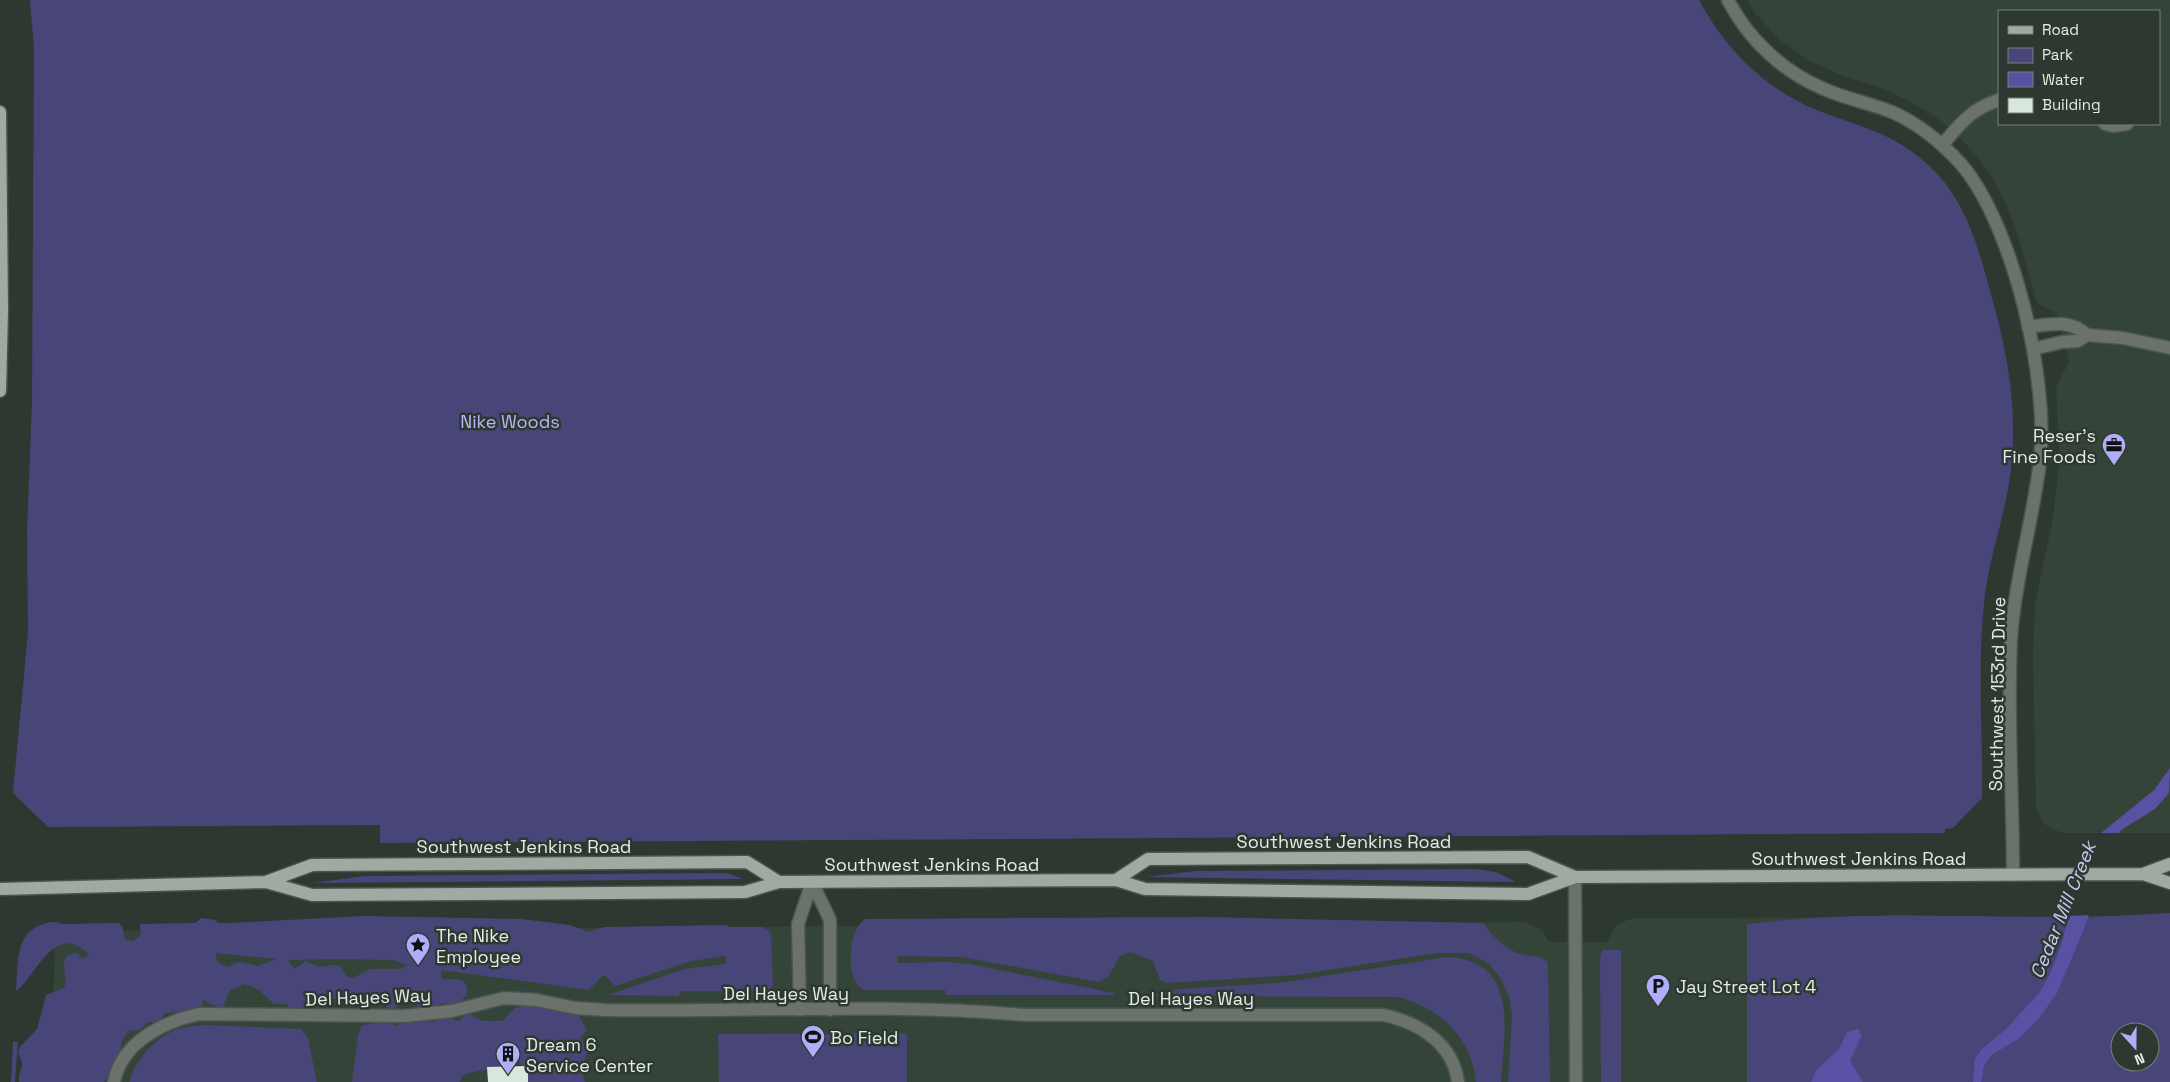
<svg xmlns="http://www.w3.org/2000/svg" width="2170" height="1082" font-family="'Space Grotesk',sans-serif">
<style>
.built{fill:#344438;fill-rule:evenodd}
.green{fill:#484578;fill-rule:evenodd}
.water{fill:#5951a4}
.pier{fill:#2d3930}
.building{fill:#d8e6db}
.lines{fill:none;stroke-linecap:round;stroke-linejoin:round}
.minor-casing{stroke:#4a564d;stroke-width:15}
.major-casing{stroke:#4a564d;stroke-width:15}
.minor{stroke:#6b716c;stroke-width:12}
.major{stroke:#9faba2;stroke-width:12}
.labels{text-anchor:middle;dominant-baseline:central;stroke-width:5;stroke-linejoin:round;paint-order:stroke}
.park-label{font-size:18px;fill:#b8b7fb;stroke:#2d3930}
.poi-label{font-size:18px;fill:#e5ece7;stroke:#2d3930;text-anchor:start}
.street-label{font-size:18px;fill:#e5ece7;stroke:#2d3930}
.water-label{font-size:19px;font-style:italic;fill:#c8c8f6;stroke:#2d3930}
</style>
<rect width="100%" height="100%" fill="#2d3930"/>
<!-- built -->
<path class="built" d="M1747 0H2170V833H2062L2044 824 2036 807 2033 658 2035 605 2053 518 2057 484 2059 449 2056 387 2069 362 2057 314 2037 303 2016 229 2005 202 1992 177 1975 154 1956 134 1932 114 1890 91 1841 75 1808 60 1779 39 1755 13ZM1999 11H2159V124H1999Z
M2170 917V1082H44L52 1043 55 941 60 931 1525 922 1542 930 1549 942H1607L1616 925 1633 918ZM2120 1032H2150V1062H2120Z"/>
<!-- green -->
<path class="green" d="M30 0H1699C1726 50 1766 90 1819 111 1860 127 1889 131 1925 162 1964 196 1977 242 1990 291 2007 350 2018 407 2011 469 2006 515 1988 558 1984 604 1977 668 1983 735 1982 798L1953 828 1945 829V833L380 843V825L48 827 13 793 28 632 27 531 32 402 34 49Z
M1476 869 1496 872 1516 882 1146 877 1196 871Z
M727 873 743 879 313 883 364 876Z
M2170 913V1082H1747V924C1887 906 2029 924 2170 913ZM2120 1032H2150V1062H2120Z
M362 916 521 919 570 925 588 932 604 927 727 925 728 927H762L770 931 771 935 773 985 770 990 764 991H680L679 996 608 995 684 969 726 964 725 956 691 961 615 986 606 976H602L589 990 441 970 442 979C448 980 456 978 462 981 474 988 464 1002 454 1004 449 1005 447 1003 442 1003 418 1017 420 999 400 1003L393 1011 388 1013 385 1002 381 1001 357 1004 338 998 331 999 311 1002 299 1010H291L286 1004H274L259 990 245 984 230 990 223 1006 220 1009 203 1000 202 1010 166 1013 159 1022H148L139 1030 128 1031 121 1042 120 1059 114 1074 109 1075 104 1082H19C18 1068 27 1069 18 1053L20 1047 37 1029 46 995 64 988C70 974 54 955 77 953L82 958 89 956C87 951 83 949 78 946 51 931 32 981 16 991 18 967 14 933 43 924 49 922 57 921 61 924L120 923V925L122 926 125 940 133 941 141 935 140 924 195 923 201 918 215 920 218 923H231ZM216 953 277 959 258 966 239 962 227 967 217 962ZM337 959 393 960 408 965 400 969H370L353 978 346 976 341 966 331 965 319 967 306 961 294 969 288 960Z
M1206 917 1483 923C1492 935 1501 945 1515 952 1525 957 1542 954 1548 963L1550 1082H1508L1512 1015 1509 996 1500 978 1488 963 1469 953H1437L1296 975 1166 983 1160 980 1153 961 1131 952 1120 956 1108 977 1099 982 961 957 898 956V963L948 962 969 964 1114 993 1115 995H946L945 990H865C844 983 848 929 865 919Z
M1602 950H1621V1082H1601L1600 960Z
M1448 957C1520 961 1504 1031 1501 1082H1476C1471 1037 1440 1008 1398 997L1148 996 1179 989 1278 983Z
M565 1005 579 1016 587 1030 580 1038 588 1050C584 1061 580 1071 585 1082H524L521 1065 516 1056 498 1070C488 1069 471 1071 462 1076L460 1082H352L358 1035 362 1025C376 1024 383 1019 396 1026L403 1022 437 1021 438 1018 449 1015 451 1018 459 1021 467 1013 483 1021H502L515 1008 523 1006Z
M206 1025 301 1029 308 1038 317 1082H129C134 1063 153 1040 171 1032 182 1026 194 1026 206 1025Z
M907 1033V1082H719L718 1034Z
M13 1042H18L15 1082H11Z"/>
<!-- water -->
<path class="water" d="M2170 768 2169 793 2155 809 2121 830 2107 857 2086 924 2057 993 2040 1017 2020 1038 1991 1055 1984 1066 1981 1082H1973L1975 1059 1981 1050 2006 1029 2040 992 2050 974 2061 946 2075 893 2101 833 2154 790Z
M1858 1029 1862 1035 1850 1061 1863 1082H1811L1817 1069 1839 1049 1847 1032Z"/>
<!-- pier -->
<path class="pier" d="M2098 833H2122L2109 858 2091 915 2067 916 2073 892 2088 850Z"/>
<!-- building -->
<path class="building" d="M528 1066V1082H488L487 1067Z"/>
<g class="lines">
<defs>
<path id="minor" d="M1728 0C1748 39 1783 72 1824 89 1846 99 1870 103 1892 112 1919 124 1942 143 1961 164 2014 226 2049 381 2040 461 2033 521 2015 578 2011 639 2007 717 2013 796 2013 875
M2105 124 2113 126 2127 124
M1942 145C1961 123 1971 109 1999 100
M2028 327C2050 324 2070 319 2087 335
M2033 349 2062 342 2078 341 2087 335 2123 338 2170 348
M1575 877 1576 1082
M812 882 830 920V1010
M800 1010 798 924 812 882
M114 1082C122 1042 163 1022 199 1014L404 1016 452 1011 504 998 537 1000 575 1008 606 1010C746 1012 886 1003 1025 1015H1384C1419 1023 1453 1043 1458 1082"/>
<path id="major" d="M0 112 2 310 0 391
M2143 874 2170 864
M1575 877 2143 874 2170 883
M266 882 312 865 747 862 779 882
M0 889 266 882 312 895 745 892 779 882 1116 880 1145 889 1528 894 1575 877 1528 857 1148 859 1116 880"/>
</defs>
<!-- minor casing -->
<use href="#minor" class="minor-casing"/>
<!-- major casing -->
<use href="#major" class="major-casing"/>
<!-- minor -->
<use href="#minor" class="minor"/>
<!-- major -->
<use href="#major" class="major"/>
</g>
<!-- icons -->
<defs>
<symbol id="office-pin" viewBox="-11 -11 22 30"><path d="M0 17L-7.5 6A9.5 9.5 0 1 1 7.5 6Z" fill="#b0aefa" stroke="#2d3930"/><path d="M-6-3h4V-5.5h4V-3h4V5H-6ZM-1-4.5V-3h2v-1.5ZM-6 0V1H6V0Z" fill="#111"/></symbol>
<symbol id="sight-pin" viewBox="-11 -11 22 30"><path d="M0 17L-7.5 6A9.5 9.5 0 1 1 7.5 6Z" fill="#b0aefa" stroke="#2d3930"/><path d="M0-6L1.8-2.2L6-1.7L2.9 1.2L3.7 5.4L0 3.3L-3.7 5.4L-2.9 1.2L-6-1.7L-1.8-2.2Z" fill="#111"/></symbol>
<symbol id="parking-pin" viewBox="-11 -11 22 30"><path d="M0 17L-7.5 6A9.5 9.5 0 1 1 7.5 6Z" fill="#b0aefa" stroke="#2d3930"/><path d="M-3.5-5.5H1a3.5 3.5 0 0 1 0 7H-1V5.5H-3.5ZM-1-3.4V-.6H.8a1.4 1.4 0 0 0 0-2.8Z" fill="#111"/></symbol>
<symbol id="stadium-pin" viewBox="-11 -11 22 30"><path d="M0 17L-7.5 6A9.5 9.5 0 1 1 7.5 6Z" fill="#b0aefa" stroke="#2d3930"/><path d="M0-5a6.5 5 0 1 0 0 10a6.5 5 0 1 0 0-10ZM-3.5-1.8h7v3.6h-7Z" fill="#111"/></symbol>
<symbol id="building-pin" viewBox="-11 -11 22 30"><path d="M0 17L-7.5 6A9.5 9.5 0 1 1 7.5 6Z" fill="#b0aefa" stroke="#2d3930"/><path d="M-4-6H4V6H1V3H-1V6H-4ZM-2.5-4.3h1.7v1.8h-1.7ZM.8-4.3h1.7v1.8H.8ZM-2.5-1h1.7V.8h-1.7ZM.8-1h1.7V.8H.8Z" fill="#111"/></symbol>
</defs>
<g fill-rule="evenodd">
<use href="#office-pin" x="2100" y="431" width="28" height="38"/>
<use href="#sight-pin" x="404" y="931" width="28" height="38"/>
<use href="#parking-pin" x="1644" y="972" width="28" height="38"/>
<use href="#stadium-pin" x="799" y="1023" width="28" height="38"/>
<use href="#building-pin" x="494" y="1040" width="28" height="38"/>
</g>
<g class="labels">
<!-- park labels -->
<g class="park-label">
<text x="510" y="421">Nike Woods</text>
</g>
<!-- poi labels -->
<g class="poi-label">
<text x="2096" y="435" text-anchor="end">Reser's<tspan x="2096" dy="21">Fine Foods</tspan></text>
<text x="436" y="935">The Nike<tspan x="436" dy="21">Employee</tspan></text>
<text x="1676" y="986">Jay Street Lot 4</text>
<text x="830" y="1037">Bo Field</text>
<text x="526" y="1044">Dream 6<tspan x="526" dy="21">Service Center</tspan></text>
</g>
<!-- street labels -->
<g class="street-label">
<text transform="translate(1997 694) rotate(-89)">Southwest 153rd Drive</text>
<text x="1344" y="841">Southwest Jenkins Road</text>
<text x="524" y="846">Southwest Jenkins Road</text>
<text x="1859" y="858">Southwest Jenkins Road</text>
<text x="932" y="864">Southwest Jenkins Road</text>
<text x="786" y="993">Del Hayes Way</text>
<text transform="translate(368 997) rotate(-2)">Del Hayes Way</text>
<text x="1191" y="998">Del Hayes Way</text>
</g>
<!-- water labels -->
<g class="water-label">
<text transform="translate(2063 910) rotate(-68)">Cedar Mill Creek</text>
</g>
</g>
<!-- legend -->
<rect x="1998" y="10" width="162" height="115" fill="#2d3930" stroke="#778179"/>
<rect x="2008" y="26" width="25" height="8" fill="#9faba2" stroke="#778179"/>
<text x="2042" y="35" font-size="15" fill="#e5ece7">Road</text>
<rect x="2008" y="48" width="25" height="15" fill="#484578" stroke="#778179"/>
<text x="2042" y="60" font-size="15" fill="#e5ece7">Park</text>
<rect x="2008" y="72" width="25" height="15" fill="#5951a4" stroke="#778179"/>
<text x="2042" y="85" font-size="15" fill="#e5ece7">Water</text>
<rect x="2008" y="98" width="25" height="15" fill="#d8e6db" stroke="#778179"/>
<text x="2042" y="110" font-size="15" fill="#e5ece7">Building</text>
<!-- north arrow -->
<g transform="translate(2135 1047) rotate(159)"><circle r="24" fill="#2d3930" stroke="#778179"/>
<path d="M0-4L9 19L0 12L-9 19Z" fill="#b0aefa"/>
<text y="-8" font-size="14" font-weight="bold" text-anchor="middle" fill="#e5ece7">N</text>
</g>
</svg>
